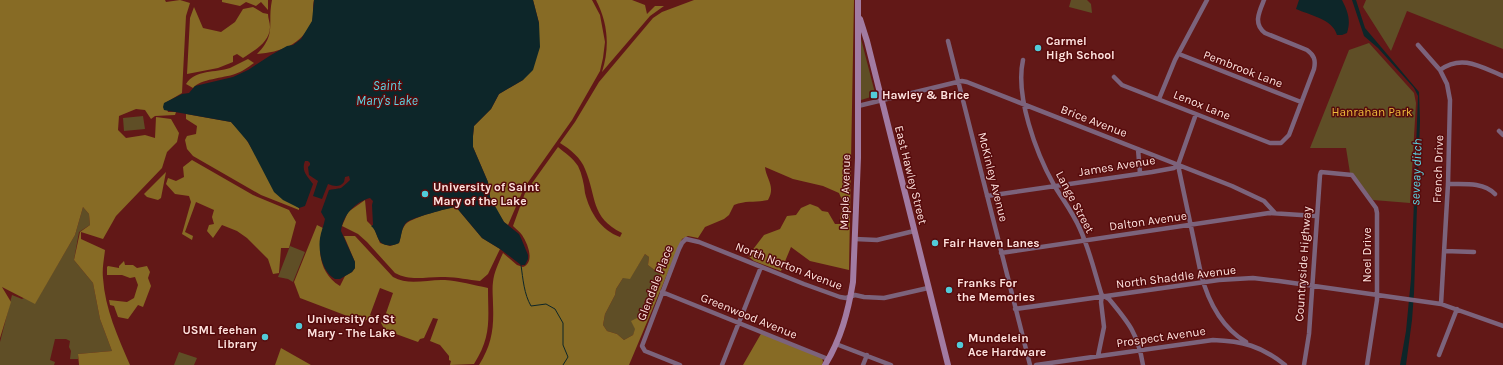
<svg xmlns="http://www.w3.org/2000/svg" width="1503" height="365" font-family="Karla,sans-serif">
<style>
.green{fill:#5f4e26}
.forest{fill:#876b25;fill-rule:evenodd}
.water{fill:#0d2629}
.lines{fill:none;stroke-linecap:round;stroke-linejoin:round}
.stream{stroke:#0d2629;stroke-width:1}
.street{stroke:#7c637c;stroke-width:4.5}
.secondary{stroke:#a27ba2;stroke-width:6}
.poi-dot{fill:#52cbd9;stroke:#560b0c;stroke-width:1.5}
.labels{text-anchor:middle;dominant-baseline:central;stroke-width:3;stroke-linejoin:round;paint-order:stroke}
.poi-label{font-size:12px;font-weight:bold;fill:#fde1dd;stroke:#560b0c;text-anchor:start}
.street-label{font-size:12px;fill:#fde1dd;stroke:#560b0c}
.park-label{font-size:12px;fill:#eebc3c;stroke:#560b0c}
.water-label{font-size:13px;font-style:italic;fill:#5ad7e6;stroke:#560b0c}
</style>
<rect width="100%" height="100%" fill="#621817"/>
<!-- green -->
<path class="green" d="M1071 0H1087L1091 4 1092 13 1069 7Z
M1366 0H1503V49L1407 11 1391 51 1363 7Z
M860 35 875 93 873 94 874 96 861 100Z
M1369 43 1414 93 1416 103 1410 203 1373 200 1353 174 1350 173 1346 148H1310L1349 50Z
M143 116 145 129 124 131 123 118Z
M83 207 89 214 90 225 79 232 74 260 93 283 100 319 112 351 78 354V359H70L71 351 69 347 70 341 66 339H55L50 360 55 362 54 365H0V342L12 295 22 299 24 298 35 303 75 235Z
M290 246 305 252 293 282 288 279 278 277Z
M645 254 649 257 648 265 661 275 655 281 652 297 645 301 641 316 633 335 624 340 617 334 607 331 603 325 605 314 615 295 616 289 623 278H630Z
M179 352 197 358 194 365H174Z"/>
<!-- forest -->
<path class="forest" d="M0 0H165L166 2 180 0 190 3 186 16 182 93 165 103 168 112H176L175 115 155 116 151 119 145 110 136 109 119 116 118 130 126 138 145 135 155 138 156 117 171 119 179 133 177 142 167 152 162 168 116 216 103 239 81 232V239L105 250C104 259 102 269 103 278 105 309 118 337 130 365H79L78 354 112 351 100 319 93 283 74 260 80 232 90 225 89 214 83 207 75 235 35 304 2 287 11 302 0 338Z
M222 0H268V10L261 2 256 6 246 2 240 6 222 2Z
M272 0H314C312 7 314 16 312 22 301 45 281 52 257 54 277 34 267 24 272 0Z
M533 0H592L600 15 605 42 603 58 600 71 572 120 524 188 508 225 504 222 494 206 490 197 488 182 473 147V136L474 126 491 109 499 94 523 80 539 23Z
M596 0H632L645 5 647 14 655 6H664L650 16 602 72C610 47 608 23 596 0Z
M694 0H854L849 270 810 261 791 247 781 271 754 261 748 256 764 235 780 229 787 216 796 215 801 208 810 204 818 207 822 211 828 212 835 224H840L842 200 839 193 823 186 793 179 765 167C766 179 776 186 768 200 755 203 747 200 734 205L729 215 724 219 705 227 698 238 688 236 682 239 629 365H479C492 344 494 328 493 304 493 297 492 289 493 282 494 272 499 262 503 253L517 265 523 267C535 262 528 244 522 235 520 232 516 229 513 226L525 193 558 147C565 153 573 158 578 166 582 174 584 184 585 193 590 213 601 230 620 237L622 233C590 217 597 197 585 169 581 158 570 149 560 143L575 122 599 82 653 18 662 12ZM645 254 649 257 648 265 661 275 655 281 652 297 645 301 641 316 631 321 635 329 633 335 624 340 617 334 607 331 603 325 605 314 615 295 616 289 623 278 630 279Z
M194 7 203 28 221 32 235 22 243 9 253 7 263 13 268 14C268 18 270 23 270 27 270 42 254 51 243 58L237 54 233 56V62L218 68 187 74 190 18Z
M248 59 254 63C248 67 242 72 235 74 224 78 200 79 193 88L186 84C195 69 216 73 230 68 236 65 242 62 248 59Z
M186 114 231 122 243 134 252 149 293 204 299 208V210L261 195 193 156 187 149 185 140 187 136 196 134 197 126 186 119Z
M192 160 253 195 289 210 296 222 289 248H281L279 273 273 274 268 259 247 238 237 231 222 225 213 238 207 231 209 225 214 224 212 217 214 210 196 202 185 232 193 236 192 240 182 234 191 202 189 196 175 194 166 184 168 178 176 181 184 177 183 167Z
M166 172 161 198 158 200 147 197 144 194Z
M365 200 367 221 374 228 380 243 390 246 399 243C401 237 401 230 405 225 409 218 447 208 456 207L482 238 500 249 488 274 480 281C469 280 457 277 445 277 428 276 411 282 395 273L367 242 358 234 342 226 348 212Z
M317 225 323 228C317 250 319 273 340 286L345 276 352 272 355 268V262L344 236H355L393 277C409 286 428 279 445 280 459 281 474 285 488 288 488 319 492 336 474 364L450 365 451 361 449 360V356L440 345 430 341 438 319 433 318 424 338 420 339 418 342 385 330 381 323 384 319 393 293 380 288 370 315 373 316 363 322 300 298 294 282Z
M124 261 125 265H133L137 268 147 266 150 272 148 278 151 286 143 307 138 305 128 319 118 317 114 306 110 305 109 300 127 302 134 298 138 285 135 277 130 278 122 275H107V267L108 266 119 268V266Z
M762 332 822 356 823 362 822 365H743Z
M281 348 311 365H275Z"/>
<!-- water -->
<path class="water" d="M314 0H533L539 23 540 47 533 70 523 80 499 94 491 109 474 126 473 136V147L488 182 490 197 504 222 519 234 521 238 528 255V259L525 265H521L500 249 482 238 456 207C448 208 412 218 407 222 401 227 402 236 399 243 395 245 391 246 386 245 376 243 378 231 371 226L373 225 372 205 373 201 370 198C355 202 343 215 341 231L355 262V268L352 272 340 279H335C322 272 318 251 320 238 321 231 324 225 325 219L321 212 329 190C344 187 338 191 350 180L349 176 345 177 344 182C339 188 334 186 328 184L322 199 313 196 318 181 309 175 308 167 310 165V163L308 161H305C301 171 307 176 313 184L305 206 299 208 283 200 274 192 248 142 231 122 164 110 163 107 164 103 182 94 189 93 195 86 233 77 248 70 271 55 287 46 293 45 301 39 312 21Z
M1299 0H1342C1348 12 1351 20 1347 33L1342 35H1337C1333 19 1309 15 1296 9Z
M1352 0H1356L1365 28 1419 92 1420 121 1414 293 1412 320 1406 365H1400L1406 331 1411 279 1418 96 1414 88 1378 48 1364 36Z"/>
<g class="lines">
<!-- stream -->
<path class="stream" d="M521 265C523 279 524 294 531 306L546 304 555 309 563 323V345L568 357 563 365"/>
<!-- street -->
<path class="street" d="M948 41 1030 365
M1418 45 1440 70 1447 84 1450 100 1448 184 1441 304
M1179 54 1301 102
M1023 60C1015 96 1036 153 1054 185 1063 200 1073 213 1080 229 1090 251 1095 274 1102 296L1101 302 1104 327 1098 356
M1440 70C1462 54 1481 67 1503 76
M1114 77 1122 85 1270 143H1281L1289 135 1314 69C1316 60 1314 55 1307 50L1265 33C1253 24 1259 12 1264 0
M1159 99 1175 60 1207 0
M858 106 953 83 962 81 967 82 1232 186 1264 201 1275 213
M1196 114 1178 165 1201 274C1208 301 1221 327 1246 342
M1499 131 1503 135
M1138 149 1140 173
M1448 184C1464 184 1484 182 1495 194
M987 196 1152 172 1174 168 1178 165
M855 239 877 240 914 231
M1445 251 1474 252
M1001 253 1269 213 1316 216
M662 292 828 359
M1104 296 1109 299C1129 323 1138 334 1143 365
M1015 309 1219 280 1253 278 1279 281 1441 304 1503 326
M836 344 891 365
M1439 355 1457 309
M680 365 645 351 642 346 679 249 682 243 686 239 699 242 804 284 840 297 846 298 855 295 864 297 884 298 928 288
M722 365 761 267
M863 365 867 355
M1036 365 1213 340C1242 341 1262 346 1285 365
M1304 365 1309 334 1320 175 1321 172 1352 175 1376 208 1377 213V300L1367 365"/>
<!-- secondary -->
<path class="secondary" d="M860 19 867 41 948 365
M825 365C841 339 848 312 853 282L858 158V0"/>
</g>
<!-- markers -->
<g class="poi-dot">
<circle cx="1038" cy="48" r="4"/>
<rect x="870" y="91" width="8" height="8" rx="2"/>
<circle cx="425" cy="194" r="4"/>
<circle cx="935" cy="243" r="4"/>
<circle cx="949" cy="290" r="4"/>
<circle cx="299" cy="326" r="4"/>
<circle cx="265" cy="337" r="4"/>
<circle cx="960" cy="345" r="4"/>
</g>
<g class="labels">
<!-- poi labels -->
<g class="poi-label">
<text x="1046" y="41">Carmel<tspan x="1046" dy="14">High School</tspan></text>
<text x="882" y="95">Hawley &amp; Brice</text>
<text x="433" y="187">University of Saint<tspan x="433" dy="14">Mary of the Lake</tspan></text>
<text x="943" y="243">Fair Haven Lanes</text>
<text x="957" y="283">Franks For<tspan x="957" dy="14">the Memories</tspan></text>
<text x="307" y="319">University of St<tspan x="307" dy="14">Mary - The Lake</tspan></text>
<text x="257" y="330" text-anchor="end">USML feehan<tspan x="257" dy="14">Library</tspan></text>
<text x="968" y="338">Mundelein<tspan x="968" dy="14">Ace Hardware</tspan></text>
</g>
<!-- street labels -->
<g class="street-label">
<text transform="translate(1243 69) rotate(21)">Pembrook Lane</text>
<text transform="translate(1202 105) rotate(22)">Lenox Lane</text>
<text transform="translate(1094 121) rotate(21)">Brice Avenue</text>
<text transform="translate(1117 166) rotate(-9)">James Avenue</text>
<text transform="translate(1438 169) rotate(-88)">French Drive</text>
<text transform="translate(911 175) rotate(76)">East Hawley Street</text>
<text transform="translate(993 177) rotate(76)">McKinley Avenue</text>
<text transform="translate(845 192) rotate(-88)">Maple Avenue</text>
<text transform="translate(1075 202) rotate(62)">Lange Street</text>
<text transform="translate(1148 221) rotate(-8)">Dalton Avenue</text>
<text transform="translate(1367 255) rotate(-90)">Noel Drive</text>
<text transform="translate(1303 264) rotate(-86)">Countryside Highway</text>
<text transform="translate(789 266) rotate(21)">North Norton Avenue</text>
<text transform="translate(1176 277) rotate(-7)">North Shaddle Avenue</text>
<text transform="translate(655 283) rotate(-69)">Glendale Place</text>
<text transform="translate(749 316) rotate(22)">Greenwood Avenue</text>
<text transform="translate(1161 337) rotate(-8)">Prospect Avenue</text>
</g>
<!-- park labels -->
<g class="park-label">
<text x="1372" y="112">Hanrahan Park</text>
</g>
<!-- water labels -->
<g class="water-label">
<text x="387" y="85">Saint<tspan x="387" dy="15">Mary's Lake</tspan></text>
<text transform="translate(1416 172) rotate(-88)">seveay ditch</text>
</g>
</g>
</svg>
